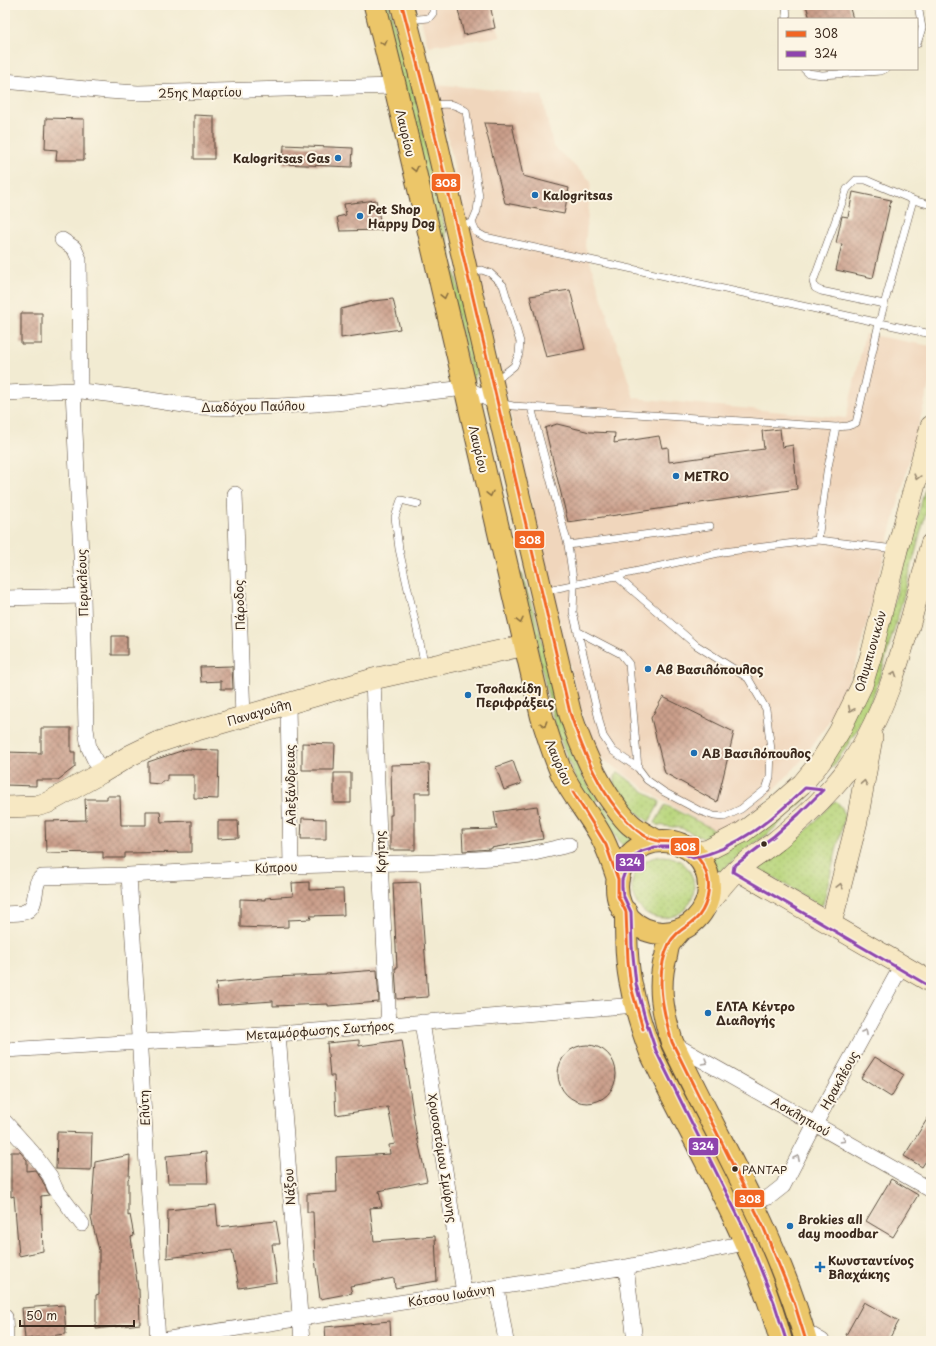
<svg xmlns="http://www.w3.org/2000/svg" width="936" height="1346" font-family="'Playpen Sans',sans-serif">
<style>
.built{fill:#f0d6bc}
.green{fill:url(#green-dots);stroke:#7a804d}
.building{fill:url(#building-cross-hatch)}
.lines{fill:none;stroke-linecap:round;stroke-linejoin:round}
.lane-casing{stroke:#564739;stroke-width:8}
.street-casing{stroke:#564739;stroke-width:16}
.secondary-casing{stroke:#564739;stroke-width:22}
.primary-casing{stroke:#564739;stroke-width:24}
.lane{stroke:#fff;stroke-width:7}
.street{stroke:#fff;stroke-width:15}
.secondary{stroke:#f7e8c3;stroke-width:21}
.primary{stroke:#ecc669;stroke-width:22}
.bus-1-casing{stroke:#fcf5e5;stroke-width:6}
.bus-2-casing{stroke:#fcf5e5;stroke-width:6}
.bus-1{stroke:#f26522;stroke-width:3}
.bus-2{stroke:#8e44ad;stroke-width:3}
.oneway{stroke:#8b7040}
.oneway2{stroke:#998970}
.oneway3{stroke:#a79f9a}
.poi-dot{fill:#1f6fb2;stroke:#fcf5e5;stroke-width:1.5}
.bus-dot{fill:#3b2a1e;stroke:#fcf5e5;stroke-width:1.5}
.labels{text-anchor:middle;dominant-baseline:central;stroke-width:4;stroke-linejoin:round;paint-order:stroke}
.bus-label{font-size:11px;fill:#3b2a1e;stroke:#fcf5e5;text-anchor:start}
.street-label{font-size:12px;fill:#3b2a1e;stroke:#fcf5e5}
.poi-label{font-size:12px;font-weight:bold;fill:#3b2a1e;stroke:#fcf5e5;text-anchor:start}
.line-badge{stroke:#fcf5e5;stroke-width:1.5}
.badge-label{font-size:11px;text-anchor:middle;font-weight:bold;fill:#fff}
</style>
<defs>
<pattern id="green-dots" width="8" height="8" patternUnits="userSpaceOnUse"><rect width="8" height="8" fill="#b8d57c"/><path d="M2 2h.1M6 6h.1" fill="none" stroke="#9fb76b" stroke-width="1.8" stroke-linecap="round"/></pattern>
<pattern id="building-cross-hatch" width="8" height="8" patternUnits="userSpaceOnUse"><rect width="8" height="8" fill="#cb9f8b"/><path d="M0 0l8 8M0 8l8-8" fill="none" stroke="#a68271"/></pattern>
</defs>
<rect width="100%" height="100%" fill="#fcf5e5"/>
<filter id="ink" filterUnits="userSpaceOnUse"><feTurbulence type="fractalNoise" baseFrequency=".025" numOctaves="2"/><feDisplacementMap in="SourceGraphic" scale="8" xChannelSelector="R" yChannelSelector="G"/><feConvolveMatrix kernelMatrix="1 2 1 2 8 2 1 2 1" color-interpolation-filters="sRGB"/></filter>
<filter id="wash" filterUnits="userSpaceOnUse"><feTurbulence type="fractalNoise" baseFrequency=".012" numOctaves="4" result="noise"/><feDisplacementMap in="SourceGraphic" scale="16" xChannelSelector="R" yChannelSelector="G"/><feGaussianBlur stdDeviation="0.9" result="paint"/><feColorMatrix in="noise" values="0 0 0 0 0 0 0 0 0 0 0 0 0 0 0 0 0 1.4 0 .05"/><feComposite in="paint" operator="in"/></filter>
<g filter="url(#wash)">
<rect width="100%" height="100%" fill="#f2ebd2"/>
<!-- built -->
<path class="built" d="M417 5H493L500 37 428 46Z
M436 84 542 95 553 146 591 181 585 246 634 398 846 418 865 334 931 346V378L856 664 828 723 802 760 759 806 737 822 717 831 661 800 597 755 587 735 546 566 475 262Z"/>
<!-- green -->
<path class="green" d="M382 5H389L416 99 454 270 479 367 473 383Z
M931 467V494L900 609 884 663 877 685 867 711 857 730 833 767 825 768 878 661Z
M520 574H522L539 629 568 743 582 776 598 799 591 803 576 779 555 726Z
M617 773H620L639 788 660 802 649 822 627 804 614 788 615 777Z
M806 796H808L807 797 768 834 744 851 717 875 710 859 796 800Z
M836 801C842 807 845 811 844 819L823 904 821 906 759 869C764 860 793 843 803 834 813 824 823 813 833 802Z
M603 805 633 839 624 847 596 809Z
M665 805 717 831 708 837 703 838 681 828 657 825 655 823Z
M632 887a31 31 0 1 1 62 0a31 31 0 1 1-62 0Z"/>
<g id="blocks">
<!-- building -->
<path class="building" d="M457 5H490L495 28 464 35Z
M806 5H849L853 19H810Z
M194 115 214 116V159H194Z
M46 118 84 119V160H56L57 150 45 149Z
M484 123 512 124 523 176 569 188 564 214 505 203Z
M284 145 353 148 352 167 283 164Z
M853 192 891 200 873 278 836 270 842 244 836 243 842 216 848 217Z
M376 200 382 230 340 231 337 217 346 215 344 204Z
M570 290 585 349 546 357 530 296Z
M393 299 400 329 341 338V309L373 301Z
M21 313H42V344H21Z
M557 424 590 432 615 433 614 443 659 436 662 448 668 447 669 462 764 449 762 431 780 429 782 447 793 445 797 489 568 522 545 428Z
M112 636H127V655H112Z
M232 666 233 689H221V681L201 682 200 667Z
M663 697 734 732 717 802 665 773 651 718Z
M41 728H71V752H75V767L58 780H36V786L5 785V752L41 753Z
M302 743 335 744 334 770H302Z
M187 749 219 750 218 799 194 798V775H167V781H162L161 784 148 783V762Z
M513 761 521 784 504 790 496 767Z
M429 764 430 793H415V850H390V815H392L391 765Z
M334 773H351V803H334Z
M107 796H120L121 825H146V811H160L161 822 192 821V852L125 853V858H103V852L46 853 45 821 86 820 85 799H107Z
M537 806 543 839 491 848V849L463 851 462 830 497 829 494 812Z
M302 818 326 819V839H301Z
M218 821H238L239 838 218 839Z
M309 882V890L343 889 344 915 310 916 311 919 288 920V927L266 928 240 927V899L265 900V898L293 896 292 883Z
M420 882 428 997 397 999 395 968H397L393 883Z
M377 970 379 1002 328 1006V1004L273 1006V1001L218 1005 216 983 272 977 326 975V974Z
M359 1040V1046L402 1040 416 1132 427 1181 379 1191 382 1207 370 1208 374 1241 435 1236 437 1281 395 1288 394 1278 350 1286 352 1293 320 1299 315 1259 313 1212H307V1194L337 1192 336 1157 390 1154 389 1145 395 1144 388 1107 336 1115 334 1076H330L327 1043Z
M558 1074a29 29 0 1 1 58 0a29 29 0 1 1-58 0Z
M875 1057 904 1075 891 1097 861 1078Z
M931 1113V1153L922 1167 904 1156Z
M57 1132 92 1133 91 1170 56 1169Z
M11 1152H20L27 1160V1171L35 1170 42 1180 49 1195 41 1196 43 1251 19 1256 14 1196 11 1197Z
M206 1152 208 1183H168L166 1156Z
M130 1155 129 1178 128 1179V1216L130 1215 134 1236 131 1237 138 1289H139L140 1324 96 1329V1295L99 1294V1250L91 1218 95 1162Z
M891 1179 918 1195 893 1237 866 1221Z
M216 1205 218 1227 276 1221 280 1244H272L277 1282 239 1288 232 1250 167 1258 168 1210Z
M864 1302 899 1321 888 1341H856L846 1335Z
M64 1305 66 1334 25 1339 22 1308Z
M390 1321 391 1341H326L325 1327Z"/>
</g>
</g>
<g filter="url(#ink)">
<use href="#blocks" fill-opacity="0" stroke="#564739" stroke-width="1"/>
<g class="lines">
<defs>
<path id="lane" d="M786 5 787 19
M408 20 429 18 433 13V5
M917 44 922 28 918 5
M804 69 808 73 822 75 881 71 885 69
M430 105C446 104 452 102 466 111L479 196 477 211 472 223 468 224
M472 223 476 232 485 237 931 334
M469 272 482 270 490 273 503 285 520 342 519 354 514 366 495 381
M884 304 821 291 815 288 813 282 847 189 856 180H866L913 200
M499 403 513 406 836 427
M531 407 568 545 574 586 573 612 603 736 613 751 638 768 647 780 664 792 700 811 714 816 724 817 741 809 766 789 770 777 771 750 766 709 748 678 696 645 616 576
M418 504 401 500 395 517 399 549 425 666
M818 540 827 472 836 427 848 426 856 423 879 323 913 200 931 205
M568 545 710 526
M543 591 616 576 723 552 818 540 895 549
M579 632 621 654 629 664 638 768"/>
<path id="street" d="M5 81 107 91 138 93 395 86
M62 240 74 248 79 259 80 391
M73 390 83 596 86 729 89 748 101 773
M5 393 73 390 131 397 197 407 237 408 336 403 465 388 497 403
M235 494 243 717
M5 598 83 596
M373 679 380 863 389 1025
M288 704 291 866
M129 875 158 1341
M5 914C10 913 16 914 21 913 42 909 30 884 42 877L129 875 291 866 435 862 505 857 530 854 569 845
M422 1022 464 1293
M278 1034 302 1341
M672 1043 931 1190
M5 1050 278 1034 636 1005
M5 1122 32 1152 50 1176 55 1188 82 1224
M752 1202 769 1197 783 1186 815 1124 902 965
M626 1267 635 1341
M497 1288 506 1341
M5 1317 6 1341
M803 1330 822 1341
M156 1341 626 1267 745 1243"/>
<path id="secondary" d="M5 807 36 806 47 803 101 773 131 755 156 743 180 735 373 679 526 645
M693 853 708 850 743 832 777 806 803 783 821 761 839 732 862 685 872 652 897 550 931 426
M737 870 931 982
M705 908C715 895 724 882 736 871 748 859 764 851 777 840 797 824 815 807 832 788 888 727 910 623 931 544
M831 924 857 821 872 738"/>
<path id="primary" d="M375 5 395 86 542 717C548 736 554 756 562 774 573 796 588 813 600 834 608 848 613 864 618 879
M402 5 428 105 492 383 570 713C581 747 594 778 615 806 620 813 625 820 631 825 639 832 648 836 657 841
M617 887a46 46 0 1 1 92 0a46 46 0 1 1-92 0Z
M626 912C626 938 626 964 632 989 636 1011 643 1032 651 1053 696 1147 754 1240 781 1341
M681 929C677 934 672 939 669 944 667 948 667 952 666 956 657 986 663 1014 672 1042 718 1140 777 1235 806 1341"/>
</defs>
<!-- lane casing -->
<use href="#lane" class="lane-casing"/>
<!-- street casing -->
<use href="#street" class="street-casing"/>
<!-- secondary casing -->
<use href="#secondary" class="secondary-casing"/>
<!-- primary casing -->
<use href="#primary" class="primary-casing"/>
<!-- lane -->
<use href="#lane" class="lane"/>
<!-- street -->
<use href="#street" class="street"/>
<!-- secondary -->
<use href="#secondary" class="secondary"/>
<!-- primary -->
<use href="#primary" class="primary"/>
<defs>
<path id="bus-1" d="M402 5 428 105 570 713C583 751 600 795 630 824 637 831 648 839 658 841 663 842 669 841 674 842 689 846 703 860 707 875 711 889 707 909 695 920 686 928 675 932 669 944 654 975 663 1011 672 1042L763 1226 794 1302 806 1341
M573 792 606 845 618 879V896L626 912 628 962 631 987 643 1029"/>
<path id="bus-2" d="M786 1340 774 1302 744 1228 656 1051 645 1018 636 984 632 946 631 912 623 895 622 887V880L627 866 636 855 642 851 655 847H671L693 858C737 849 773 819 805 788L823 790 799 814 774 836 734 866 733 872 929 986"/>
</defs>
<!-- bus-1 casing -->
<use href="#bus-1" class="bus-1-casing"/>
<!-- bus-2 casing -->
<use href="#bus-2" class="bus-2-casing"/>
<!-- bus-1 -->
<use href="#bus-1" class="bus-1"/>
<!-- bus-2 -->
<use href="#bus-2" class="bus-2"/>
</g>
<!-- one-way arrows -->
<defs><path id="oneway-chevron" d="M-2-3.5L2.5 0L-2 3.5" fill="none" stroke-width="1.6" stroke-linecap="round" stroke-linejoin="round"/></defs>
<g class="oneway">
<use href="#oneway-chevron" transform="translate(384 43) rotate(76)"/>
<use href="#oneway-chevron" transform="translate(415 169) rotate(77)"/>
<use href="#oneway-chevron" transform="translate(444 296) rotate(77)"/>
<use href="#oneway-chevron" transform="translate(490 494) rotate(77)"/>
<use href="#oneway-chevron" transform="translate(520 621) rotate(77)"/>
<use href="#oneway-chevron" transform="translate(544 724) rotate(73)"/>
</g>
<g class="oneway2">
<use href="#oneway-chevron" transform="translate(917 477) rotate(105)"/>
<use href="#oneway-chevron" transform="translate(894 674) rotate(-71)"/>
<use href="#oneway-chevron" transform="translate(851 709) rotate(117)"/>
<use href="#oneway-chevron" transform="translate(864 783) rotate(-79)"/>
<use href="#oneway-chevron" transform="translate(840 886) rotate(-76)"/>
</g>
<g class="oneway3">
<use href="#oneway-chevron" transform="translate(865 1032) rotate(-61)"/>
<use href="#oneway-chevron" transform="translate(705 1062) rotate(30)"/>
<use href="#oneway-chevron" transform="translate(843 1140) rotate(30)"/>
<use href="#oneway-chevron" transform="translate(797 1158) rotate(-63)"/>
</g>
</g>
<!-- markers -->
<g class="poi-dot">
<circle cx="338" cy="158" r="4"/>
<circle cx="535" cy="195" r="4"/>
<circle cx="360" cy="216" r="4"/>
<circle cx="676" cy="476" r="4"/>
<circle cx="648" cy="669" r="4"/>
<circle cx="468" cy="695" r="4"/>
<circle cx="694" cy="753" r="4"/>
<circle cx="708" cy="1013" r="4"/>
<circle cx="790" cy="1226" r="4"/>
<path d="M818 1261h4v4h4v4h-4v4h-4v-4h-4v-4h4z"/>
</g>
<g class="bus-dot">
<circle cx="764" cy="844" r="3.5"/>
<circle cx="735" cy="1169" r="3.5"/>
</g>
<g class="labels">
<!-- bus labels -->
<g class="bus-label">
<text x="742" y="1169">ΡΑΝΤΑΡ</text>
</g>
<!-- street labels -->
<g class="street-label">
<text transform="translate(200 92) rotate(-1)">25ης Μαρτίου</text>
<text transform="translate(406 133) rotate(77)">Λαυρίου</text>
<text transform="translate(253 406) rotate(-1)">Διαδόχου Παύλου</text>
<text transform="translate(479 449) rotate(77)">Λαυρίου</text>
<text transform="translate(82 583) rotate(-92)">Περικλέους</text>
<text transform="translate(239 605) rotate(-92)">Πάροδος</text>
<text transform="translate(870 651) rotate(-74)">Ολυμπιονικών</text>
<text transform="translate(259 712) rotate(-16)">Παναγούλη</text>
<text transform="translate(559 762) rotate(67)">Λαυρίου</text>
<text transform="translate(290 785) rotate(-91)">Αλεξάνδρειας</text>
<text transform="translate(380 852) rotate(-92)">Κρήτης</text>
<text transform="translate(276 867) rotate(-3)">Κύπρου</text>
<text transform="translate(320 1030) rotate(-4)">Μεταμόρφωσης Σωτήρος</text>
<text transform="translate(839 1080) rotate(-61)">Ηρακλέους</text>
<text transform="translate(144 1108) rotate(-93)">Ελύτη</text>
<text transform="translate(801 1116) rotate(30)">Ασκληπιού</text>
<text transform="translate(443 1158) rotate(81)">Χρυσοστόμου Σμύρνης</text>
<text transform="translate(289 1187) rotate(-94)">Νάξου</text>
<text transform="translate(451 1295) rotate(-9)">Κότσου Ιωάννη</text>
</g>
<!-- poi labels -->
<g class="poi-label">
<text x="330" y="158" text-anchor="end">Kalogritsas Gas</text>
<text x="543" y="195">Kalogritsas</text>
<text x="368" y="209">Pet Shop<tspan x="368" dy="14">Happy Dog</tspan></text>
<text x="684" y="476">METRO</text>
<text x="656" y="669">Αβ Βασιλόπουλος</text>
<text x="476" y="688">Τσολακίδη<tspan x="476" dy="14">Περιφράξεις</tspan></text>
<text x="702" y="753">ΑΒ Βασιλόπουλος</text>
<text x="716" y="1006">ΕΛΤΑ Κέντρο<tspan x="716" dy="14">Διαλογής</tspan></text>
<text x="798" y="1219">Brokies all<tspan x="798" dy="14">day moodbar</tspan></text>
<text x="828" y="1260">Κωνσταντίνος<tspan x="828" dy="14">Βλαχάκης</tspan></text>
</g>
</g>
<g class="line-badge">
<rect x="431" y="173" width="30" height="19" rx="4" fill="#f26522"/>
<rect x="514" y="530" width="31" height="19" rx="4" fill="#f26522"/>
<rect x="670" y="837" width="30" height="19" rx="4" fill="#f26522"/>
<rect x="615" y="853" width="30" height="19" rx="4" fill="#8e44ad"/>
<rect x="688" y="1137" width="31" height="19" rx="4" fill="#8e44ad"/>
<rect x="734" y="1189" width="31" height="19" rx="4" fill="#f26522"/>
</g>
<g class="badge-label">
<text x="446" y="187">308</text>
<text x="530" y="544">308</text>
<text x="685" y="851">308</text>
<text x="630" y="866">324</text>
<text x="703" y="1150">324</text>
<text x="750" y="1203">308</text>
</g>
<!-- margin -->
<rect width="936" height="1346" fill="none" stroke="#fcf5e5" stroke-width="20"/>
<!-- legend -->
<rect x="778" y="18" width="140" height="52" fill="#fcf5e5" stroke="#afa495"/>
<rect x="786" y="31" width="20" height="6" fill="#f26522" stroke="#afa495"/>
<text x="814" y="38" font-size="12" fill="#3b2a1e">308</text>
<rect x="786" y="51" width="20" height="6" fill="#8e44ad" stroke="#afa495"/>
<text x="814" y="58" font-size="12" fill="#3b2a1e">324</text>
<!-- scale -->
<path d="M20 1320v6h114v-6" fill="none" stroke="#3b2a1e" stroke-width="2"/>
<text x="26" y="1320" font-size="12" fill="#3b2a1e" stroke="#fcf5e5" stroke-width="3" paint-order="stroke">50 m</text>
</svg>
